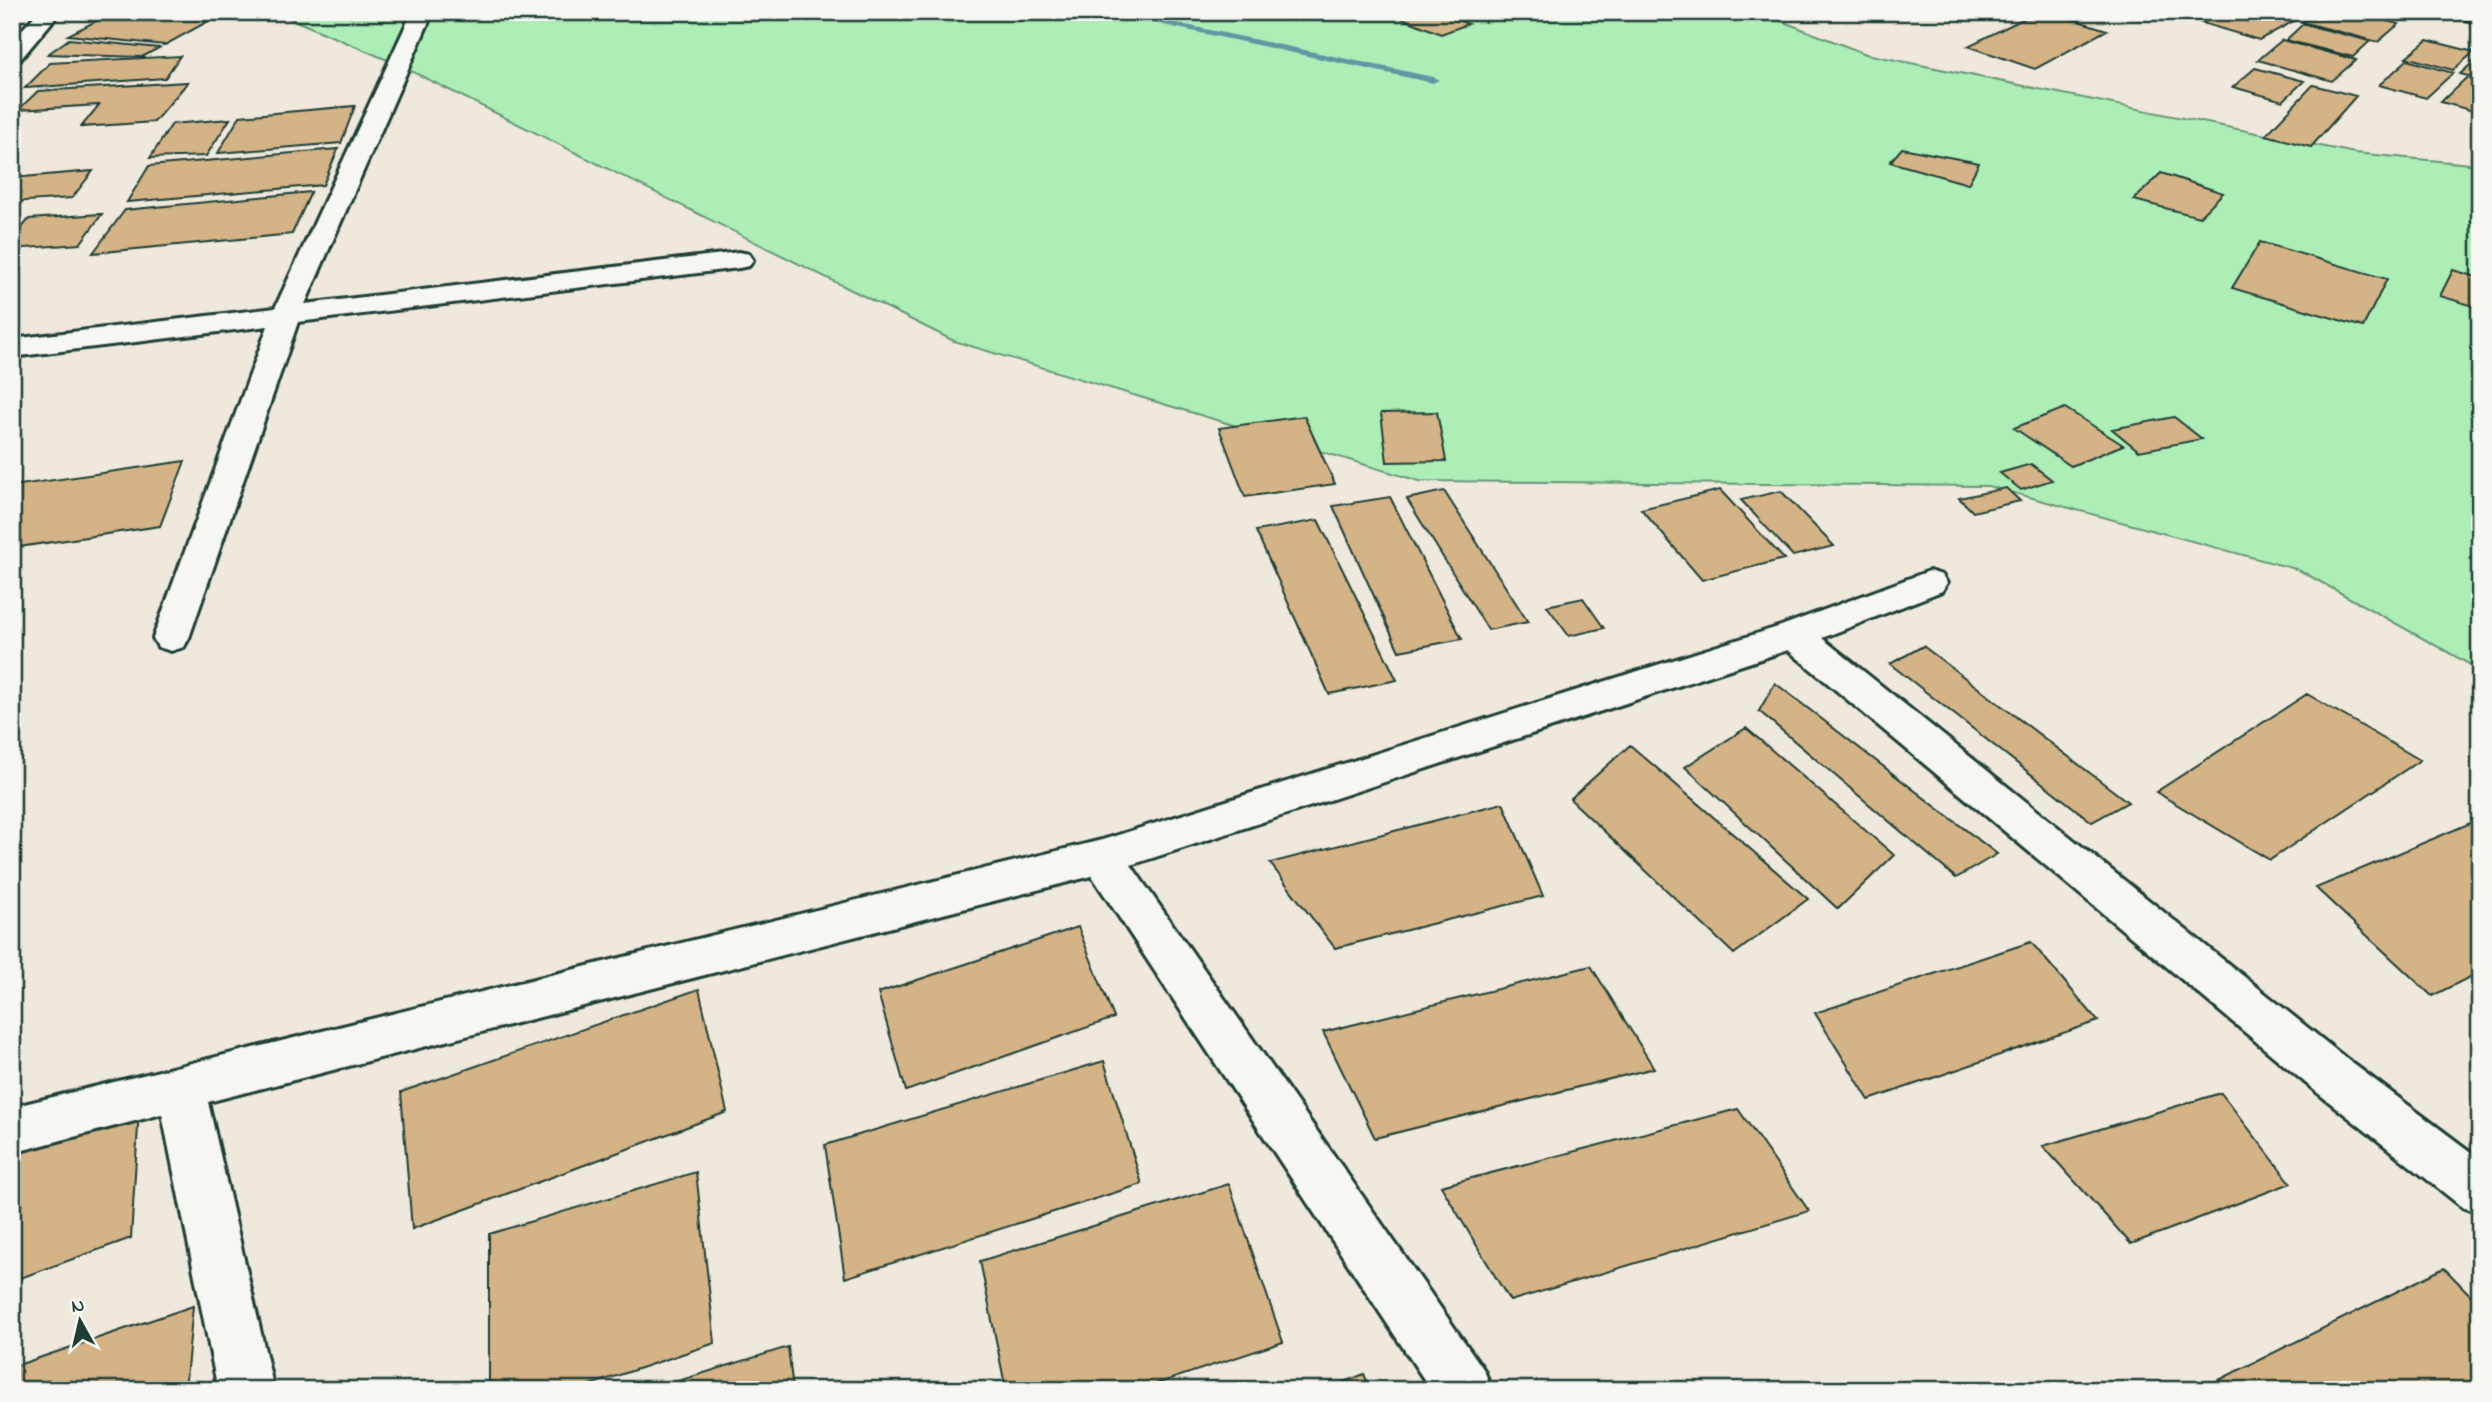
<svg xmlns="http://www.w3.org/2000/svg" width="2492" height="1402" font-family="'Indie Flower',sans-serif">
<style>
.green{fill:#adeeb7;stroke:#669676;stroke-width:2}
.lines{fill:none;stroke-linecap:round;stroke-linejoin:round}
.stream{fill:#6097a3;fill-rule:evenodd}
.building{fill:#d4b487;stroke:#1f3d34;stroke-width:2}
.street-casing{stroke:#1f3d34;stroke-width:6}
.street{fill:#f6f6f2;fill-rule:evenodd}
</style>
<rect width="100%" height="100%" fill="#efe9dd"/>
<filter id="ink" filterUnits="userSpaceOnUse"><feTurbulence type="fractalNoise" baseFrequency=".0143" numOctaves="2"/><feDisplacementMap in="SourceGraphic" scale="14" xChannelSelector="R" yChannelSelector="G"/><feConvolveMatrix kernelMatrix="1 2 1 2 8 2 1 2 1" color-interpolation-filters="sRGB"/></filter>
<g filter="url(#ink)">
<!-- green -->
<path class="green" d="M275 12H1449L1485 22 1500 12H1758L1866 54 2355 153 2480 165V670L2299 570 1988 486 1419 481 954 341 399 65Z"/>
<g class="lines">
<!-- stream -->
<path class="stream" d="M1103 12H1124L1433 77 1439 80 1433 83Z"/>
</g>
<!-- building -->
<path class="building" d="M114 12H155L216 17 165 45 68 35Z
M1387 12H1439L1468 24 1441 34Z
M2037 12H2050L2107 30 2035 69 1968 46Z
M2222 12H2291L2303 16 2259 40 2202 23Z
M2314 12H2352L2399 24 2378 42 2302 22Z
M2303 24 2370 41 2353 57 2286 40Z
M69 39 159 48 142 57 48 54Z
M2282 40 2356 60 2332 81 2258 60Z
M2427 40 2474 52 2453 70 2406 57Z
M180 56 165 78 25 88 50 63Z
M2480 56V79L2460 74Z
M2407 60 2453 73 2426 98 2379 85Z
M2255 68 2304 81 2283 101 2233 87Z
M2466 78 2480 82V113L2441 102Z
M188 82 154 122 81 127 99 105 18 110 38 91Z
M2313 85 2356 96 2311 147 2266 135Z
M355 106 341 143 218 153 240 116Z
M230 119 206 156 150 158 172 124Z
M1902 148 1979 163 1968 184 1890 162Z
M338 149 323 185 127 202 149 166Z
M93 171 72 198 12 202V178Z
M2161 173 2223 193 2199 217 2134 200Z
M311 192 292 234 93 253 125 210Z
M102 214 80 244 12 249V240L29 219Z
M2260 242 2387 279 2363 327 2232 288Z
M2453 270 2480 278V308L2440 296Z
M2065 408 2123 445 2071 466 2014 428Z
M1437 412 1446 461 1387 462 1381 413Z
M1304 416 1335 484 1245 497 1219 428Z
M2174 417 2202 439 2139 451 2112 429Z
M185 461 160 526 12 548V486Z
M2031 464 2052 480 2021 490 2000 473Z
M2006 488 2020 501 1973 512 1959 498Z
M1720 490 1784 559 1702 580 1641 509Z
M1444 491 1528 622 1488 630 1407 499Z
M1781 491 1834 546 1793 556 1741 500Z
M1390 497 1462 639 1399 651 1333 506Z
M1318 520 1397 680 1329 694 1256 531Z
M1583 598 1604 628 1569 636 1547 606Z
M1923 646 2128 802 2092 822 1890 664Z
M1775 683 1997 854 1956 878 1759 711Z
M2307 694 2420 760 2270 860 2156 792Z
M1746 728 1894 855 1838 909 1685 767Z
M1630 745 1808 899 1734 954 1570 799Z
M1503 803 1543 896 1335 948 1270 863Z
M2480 819V972L2432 996 2316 888Z
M1078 927 1114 1018 906 1091 878 993Z
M2031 942 2098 1021 1869 1100 1815 1013Z
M1591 966 1654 1068 1375 1138 1323 1032Z
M699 989 727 1112 412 1229 401 1092Z
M1104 1061 1142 1184 845 1278 825 1145Z
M2221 1093 2291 1183 2131 1244 2043 1146Z
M1738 1109 1809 1211 1510 1301 1441 1186Z
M139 1111 131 1238 12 1281V1154Z
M696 1172 715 1343 575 1390H489V1234Z
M1229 1184 1283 1342 1138 1390H1006L980 1261Z
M2444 1268 2480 1305V1390H2199Z
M193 1306 185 1390H12V1367Z
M788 1347 793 1390H649Z
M1364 1374 1371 1390H1324Z"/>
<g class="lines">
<defs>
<path id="street" d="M38 12H60L20 60 12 62V41Z
M412 12H433L305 304 739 252 749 254 753 260 749 266 739 268 298 322 189 638 184 647 171 651 158 647 153 638 268 326 12 357V339L275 308Z
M2453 12H2480V23L2456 16Z
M1929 571 1942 575 1947 583 1942 591 1822 638 2348 1060 2480 1159V1214L2462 1207 2314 1090 1788 650 1131 865 1484 1370 1492 1390H1431L1092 876 208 1102 274 1390H218L162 1114 12 1153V1107L1102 840 1781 626Z"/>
</defs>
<!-- street casing -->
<use href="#street" class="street-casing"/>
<!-- street -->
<use href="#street" class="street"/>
</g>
</g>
<!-- margin -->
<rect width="2492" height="1402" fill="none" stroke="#f6f6f2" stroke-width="42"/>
<rect x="21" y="21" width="2450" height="1360" fill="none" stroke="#1f3d34" stroke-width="2.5" filter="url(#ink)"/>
<!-- north arrow -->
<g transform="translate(80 1321) rotate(352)" stroke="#f6f6f2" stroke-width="5" paint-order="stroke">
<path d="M0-5L12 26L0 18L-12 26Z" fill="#1f3d34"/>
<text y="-10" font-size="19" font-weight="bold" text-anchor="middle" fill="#1f3d34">N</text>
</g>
</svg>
